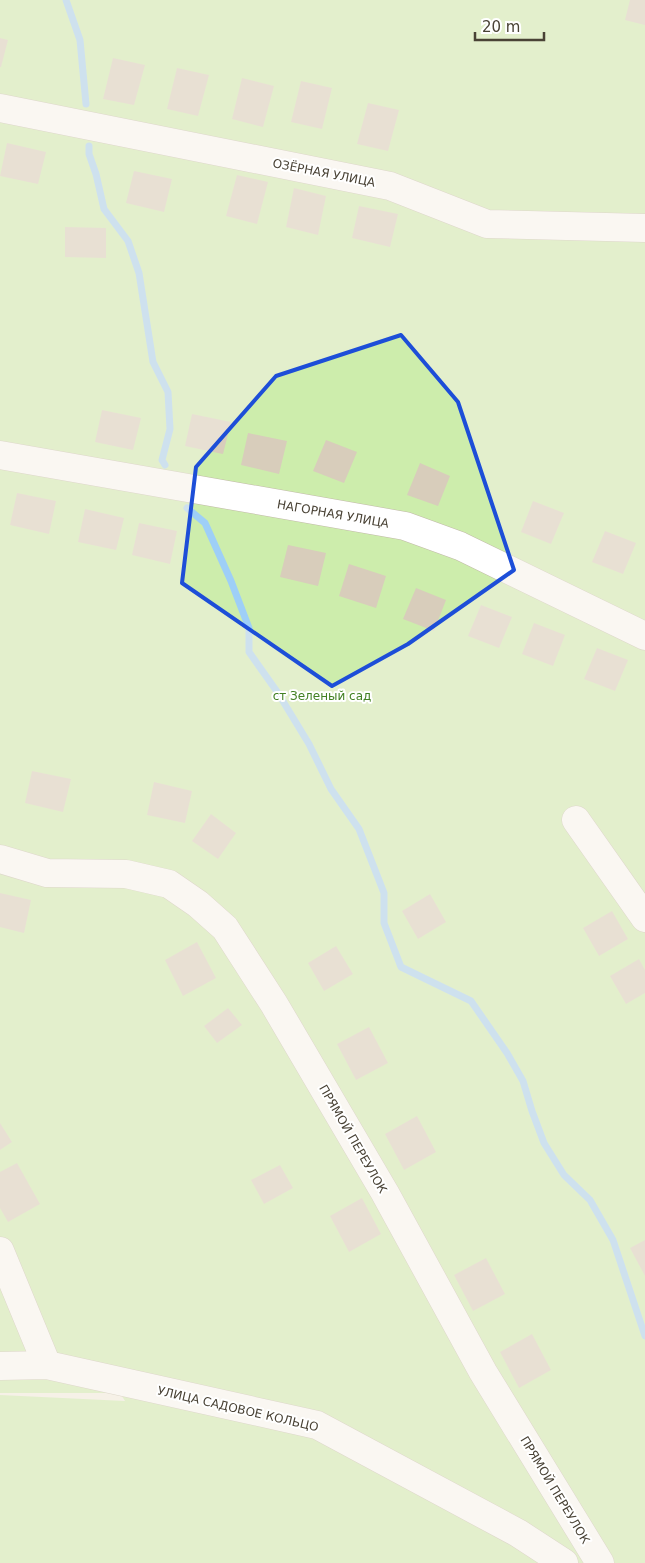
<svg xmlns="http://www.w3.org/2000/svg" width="645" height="1563" font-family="'DejaVu Sans',sans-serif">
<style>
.green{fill:#cdedac}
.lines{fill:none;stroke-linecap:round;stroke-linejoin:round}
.stream{stroke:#9ecff7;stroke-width:7}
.building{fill:#d8cdbb}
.minor-casing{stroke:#c1baa8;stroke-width:29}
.minor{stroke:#fff;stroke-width:28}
.marked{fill:none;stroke:#1d4ed8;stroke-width:4;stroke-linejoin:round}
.labels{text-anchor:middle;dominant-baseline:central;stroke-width:4;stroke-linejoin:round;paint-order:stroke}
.street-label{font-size:12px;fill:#494235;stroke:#fff}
.park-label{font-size:12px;fill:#428023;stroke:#fff}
</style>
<rect width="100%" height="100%" fill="#f5f1e7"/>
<!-- green -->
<path class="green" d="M0 0H645V1563H0V1395L125 1401 120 1393H0Z"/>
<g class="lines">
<!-- stream -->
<path class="stream" d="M66 0 80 40 86 104
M89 146V154L96 174 104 209 128 241 139 273 153 362 168 392 170 429 162 460 165 465
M187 508 205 523 231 581 249 628V652L278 693 309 744 331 789 359 829 384 893V923L401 967 471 1001 507 1053 523 1081 532 1111 544 1143 564 1175 590 1200 613 1240 645 1336"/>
</g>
<!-- building -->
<path class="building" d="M630 0H645V25L625 20Z
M0 38 8 40 1 67H0Z
M113 58 145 65 134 105 103 99Z
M177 68 209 75 198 116 167 109Z
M242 78 274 86 263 127 232 119Z
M301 81 332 88 322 129 291 122Z
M368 103 399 110 388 151 357 144Z
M7 143 46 152 38 184 0 176Z
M134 171 172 179 164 212 126 203Z
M237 175 268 182 257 224 226 216Z
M294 188 326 196 318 235 286 227Z
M359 206 398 214 390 247 352 238Z
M65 227 106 228V258L65 257Z
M102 410 141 418 133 450 95 442Z
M192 414 231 422 223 454 185 446Z
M248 433 287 441 279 474 241 465Z
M326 440 357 452 344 483 313 471Z
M420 463 450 476 438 506 407 495Z
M17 493 56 501 49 534 10 525Z
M533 501 564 513 551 544 521 532Z
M85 509 124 518 116 550 78 542Z
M139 523 177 531 170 564 132 555Z
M605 531 636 543 623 574 592 562Z
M288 545 326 553 318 586 280 577Z
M349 564 386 576 376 608 339 596Z
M416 588 446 600 434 631 403 619Z
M481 605 512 617 499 648 468 636Z
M534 623 565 635 553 666 522 654Z
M597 648 628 660 615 691 584 679Z
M32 771 71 779 63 812 25 803Z
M154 782 192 791 185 823 147 815Z
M211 814 236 833 218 859 192 841Z
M0 893 31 900 24 933 0 927Z
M430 894 446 922 418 939 402 911Z
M612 911 628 939 599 956 583 928Z
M197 942 216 978 183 996 165 960Z
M336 946 353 974 324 991 308 963Z
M639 959 645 970V993L626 1004 610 976Z
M228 1008 242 1025 217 1043 204 1026Z
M369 1027 388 1063 356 1080 337 1044Z
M417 1116 436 1152 404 1170 385 1134Z
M0 1123 12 1142 0 1150Z
M17 1163 40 1204 8 1222 0 1208V1172Z
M280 1165 293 1188 264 1204 251 1180Z
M362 1198 381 1234 349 1252 330 1216Z
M645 1240V1276L630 1248Z
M486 1258 505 1294 473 1311 454 1275Z
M532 1334 551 1370 519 1388 500 1352Z"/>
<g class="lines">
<defs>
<path id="minor" d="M0 108 390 186 487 224 645 228
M0 455 405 526 460 546 645 636
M576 820 645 918
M0 859 47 873 126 874 169 884 198 904 225 928 274 1004 385 1193 483 1372 600 1563
M0 1251 47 1365
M0 1366 47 1365 317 1425 518 1533 564 1563"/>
</defs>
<!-- minor casing -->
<use href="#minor" class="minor-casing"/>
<!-- minor -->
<use href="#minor" class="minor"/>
</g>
<!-- marked area -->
<path d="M0 0H645V1563H0ZM401 335 458 402 514 570 408 644 332 686 182 583 196 467 276 376Z" fill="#f5f1e7" fill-opacity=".55" fill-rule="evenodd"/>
<path class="marked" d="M401 335 458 402 514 570 408 644 332 686 182 583 196 467 276 376Z"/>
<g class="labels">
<!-- street labels -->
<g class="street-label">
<text transform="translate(324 173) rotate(11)">ОЗЁРНАЯ УЛИЦА</text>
<text transform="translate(333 514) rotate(10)">НАГОРНАЯ УЛИЦА</text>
<text transform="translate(353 1139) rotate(60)">ПРЯМОЙ ПЕРЕУЛОК</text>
<text transform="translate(238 1409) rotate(13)">УЛИЦА САДОВОЕ КОЛЬЦО</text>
<text transform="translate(555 1490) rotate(59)">ПРЯМОЙ ПЕРЕУЛОК</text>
</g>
<!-- park labels -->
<g class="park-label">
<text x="322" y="696">ст Зеленый сад</text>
</g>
</g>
<!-- scale -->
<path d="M475 32v8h69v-8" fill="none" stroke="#494235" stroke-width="2.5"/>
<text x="482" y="32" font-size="15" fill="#494235" stroke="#ffffff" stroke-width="4" paint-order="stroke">20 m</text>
</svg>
